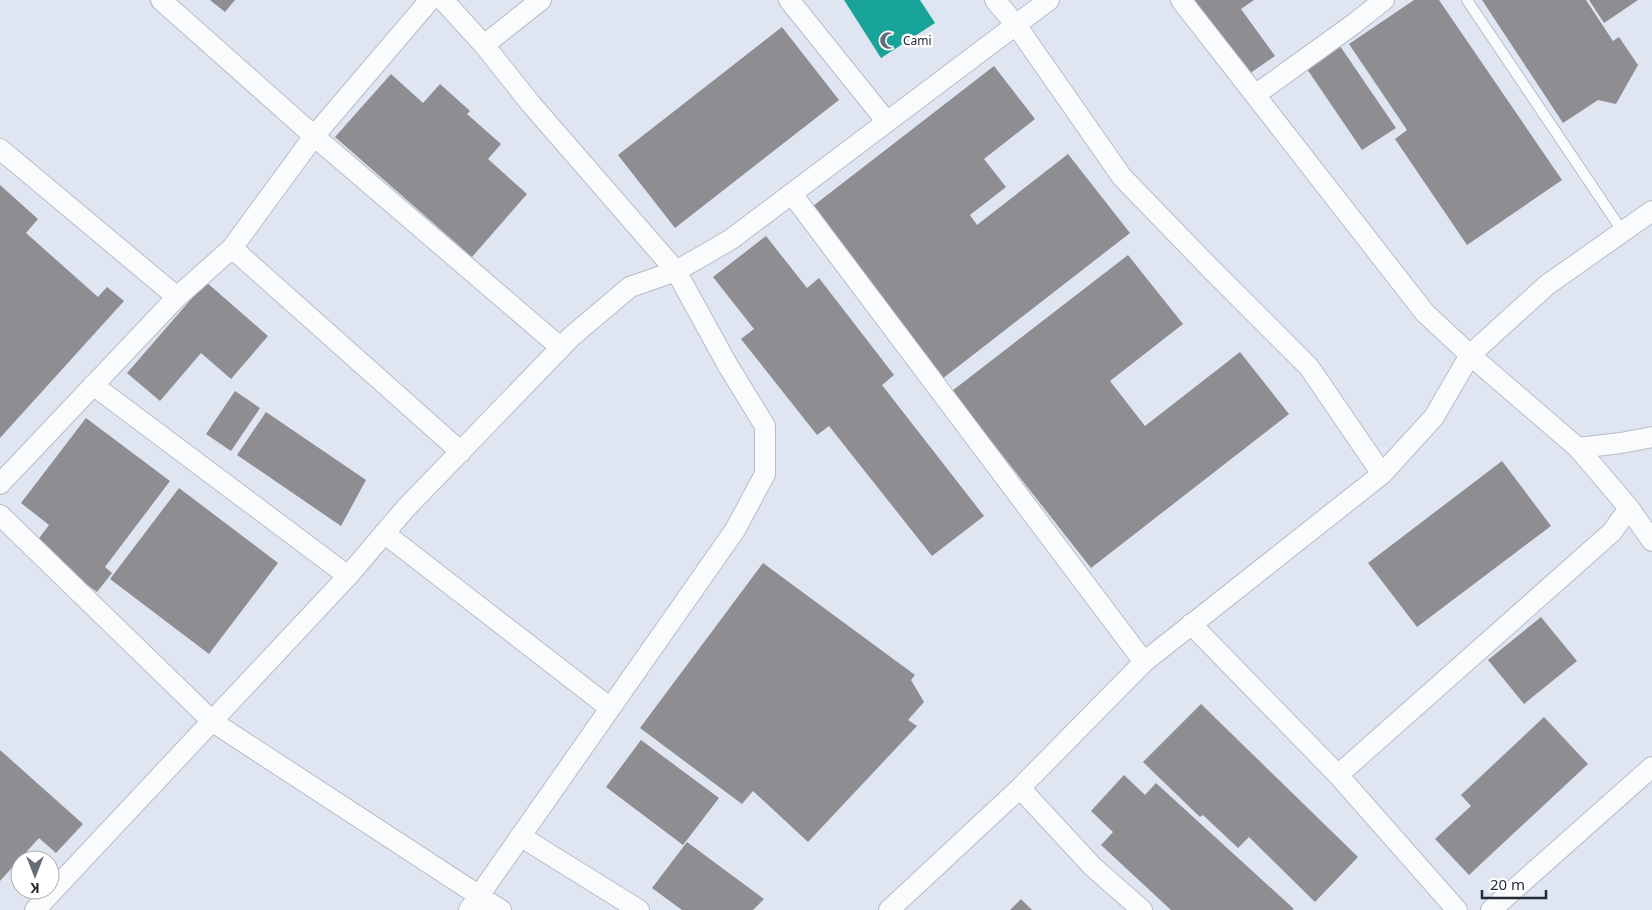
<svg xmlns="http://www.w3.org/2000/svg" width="1652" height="910" font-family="'Noto Sans',sans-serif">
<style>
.public{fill:#17a398}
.industry{fill:#8d8d92}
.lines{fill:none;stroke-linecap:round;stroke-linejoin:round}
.service-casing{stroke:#b6bdc7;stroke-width:12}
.minor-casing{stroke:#b6bdc7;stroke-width:22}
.service{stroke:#fafbfd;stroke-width:10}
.minor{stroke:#fafbfd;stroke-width:20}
.labels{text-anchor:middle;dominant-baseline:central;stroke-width:5;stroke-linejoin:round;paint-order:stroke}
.poi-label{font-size:12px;fill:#262c37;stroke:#fff;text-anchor:start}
</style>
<rect width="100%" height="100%" fill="#dfe6f2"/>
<!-- public -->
<path class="public" d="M844 0H920L935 23 881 58Z"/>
<!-- industry -->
<path class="industry" d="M210 0H235L225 12Z
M1191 0H1254L1241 9 1275 56 1249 74Z
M1414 0H1439L1562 180 1467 245 1395 139 1407 130 1349 44Z
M1482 0H1586L1613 41 1619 37 1638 65 1616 104 1598 100 1563 123Z
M1589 0H1638L1604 23Z
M782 27 839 100 675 228 618 155Z
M1340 46 1396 128 1362 150 1307 69Z
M994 66 1035 119 984 159 1006 187 970 215 977 225 1068 154 1130 233 942 379 804 213Z
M391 74 423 103 440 84 470 111 467 114 501 144 488 159 527 194 472 257 335 137Z
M0 185 38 219 26 233 98 297 107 287 124 301 0 438Z
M766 236 807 288 819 278 894 375 882 385 984 516 932 556 829 426 817 435 741 339 754 329 713 277Z
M1128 255 1183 324 1110 381 1145 426 1240 352 1289 414 1091 568 952 391Z
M206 282 268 336 231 379 201 353 160 401 127 373Z
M235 391 260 408 231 451 206 434Z
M266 412 366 480 341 526 237 455Z
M86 418 170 481 105 567 112 573 97 592 34 545 49 525 21 503Z
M1502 461 1551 526 1417 627 1368 563Z
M179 488 278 563 209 654 110 579Z
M763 563 915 675 911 680 924 702 908 720 917 726 808 842 753 791 742 804 640 728Z
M1541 617 1577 661 1524 704 1488 660Z
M1201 704 1358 857 1315 902 1249 837 1238 848 1203 815 1200 817 1143 762Z
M1544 717 1588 764 1469 875 1435 839 1471 806 1461 795Z
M641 740 719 798 683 845 606 787Z
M0 750 83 824 56 853 39 838 0 881Z
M1124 775 1145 795 1156 783 1294 909 1292 910H1171L1101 845 1113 832 1091 811Z
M687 842 764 899 753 910H682L652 888Z
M1021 899 1032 910H1010Z"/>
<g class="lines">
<defs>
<path id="service" d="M1467 0 1623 232"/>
<path id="minor" d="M161 0 314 136 560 347
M443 0 484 45 531 104 676 271 727 364 765 426V474L735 530 469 910
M789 0 887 122
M995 0 1016 25 1122 177 1210 268 1309 367 1382 474
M1181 0 1425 313 1470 355 1578 448 1629 508 1652 541
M484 45 541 0
M1255 95 1355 23 1384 0
M0 149 177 297
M792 194 1144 662
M232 248 461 452
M93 385 348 576
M1578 448 1621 443 1652 437
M0 484 177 297 232 248 314 136 430 0
M0 515 213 722 501 910
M384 533 610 708
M1191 624 1338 775 1457 910
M1338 775 1612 532 1629 508
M520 836 639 910
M35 910 348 576 405 509 572 336 630 287 676 271 730 240 1049 0
M889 910 1020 788
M1142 910 1093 867 1020 788 1144 662 1382 474 1434 417 1470 355 1547 285 1652 211
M1491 910 1652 767"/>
</defs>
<!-- service casing -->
<use href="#service" class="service-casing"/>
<!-- minor casing -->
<use href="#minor" class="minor-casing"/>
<!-- service -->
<use href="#service" class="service"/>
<!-- minor -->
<use href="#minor" class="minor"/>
</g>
<!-- icons -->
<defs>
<symbol id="mosque-bare" viewBox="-9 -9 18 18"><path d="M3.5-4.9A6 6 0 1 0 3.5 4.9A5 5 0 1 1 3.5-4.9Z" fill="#676d78" stroke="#fff" stroke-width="2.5" paint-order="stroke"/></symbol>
</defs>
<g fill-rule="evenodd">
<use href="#mosque-bare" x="876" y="28" width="25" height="25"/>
</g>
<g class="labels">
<!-- poi labels -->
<g class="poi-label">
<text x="903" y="40">Cami</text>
</g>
</g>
<!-- north arrow -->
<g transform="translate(35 875) rotate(180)"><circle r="24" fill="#ffffff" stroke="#a8abaf"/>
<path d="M0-4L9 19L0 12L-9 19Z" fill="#676d78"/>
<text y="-8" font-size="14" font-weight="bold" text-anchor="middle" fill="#262c37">K</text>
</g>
<!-- scale -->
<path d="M1482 890v8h64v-8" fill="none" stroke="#262c37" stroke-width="2.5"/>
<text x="1490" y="890" font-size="15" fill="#262c37" stroke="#ffffff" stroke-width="4" paint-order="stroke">20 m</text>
</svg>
